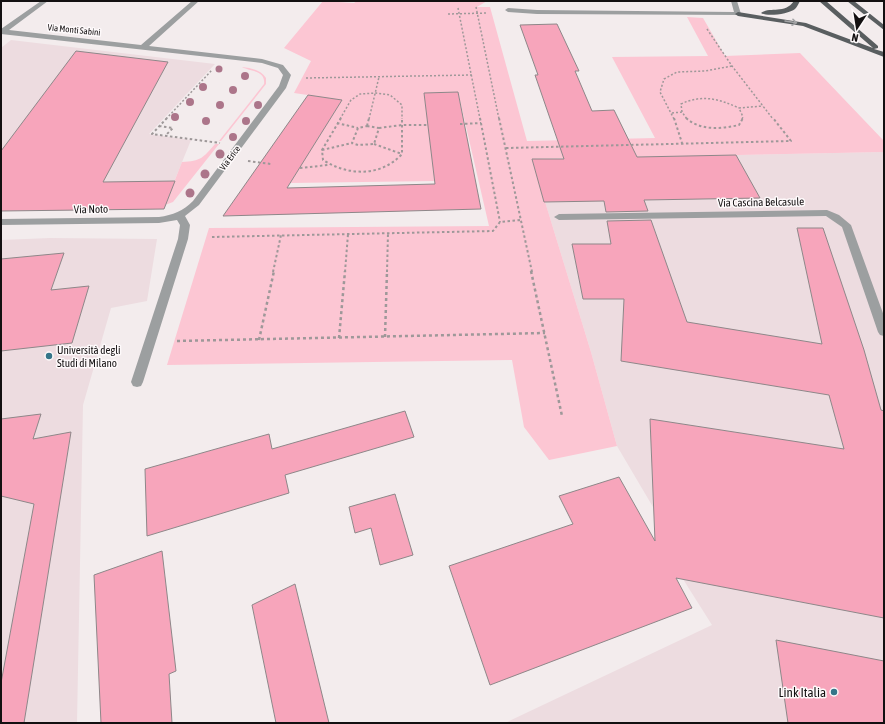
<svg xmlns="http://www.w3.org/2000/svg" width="885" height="724" font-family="'Asap Condensed',sans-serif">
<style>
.built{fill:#eddce0}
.green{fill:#fcc6d3}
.building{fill:#f7a5bb;stroke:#8e8789}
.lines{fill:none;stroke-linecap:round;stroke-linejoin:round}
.path-far2{stroke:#9e9899;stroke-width:1.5;stroke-dasharray:2 2;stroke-linecap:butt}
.path-far1{stroke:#9e9899;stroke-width:2;stroke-dasharray:2.5 2.5;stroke-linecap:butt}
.path{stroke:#9e9899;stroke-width:2.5;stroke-dasharray:3 3;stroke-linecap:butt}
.street{fill:#9c9fa0;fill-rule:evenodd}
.primary{fill:#595e60;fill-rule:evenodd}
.tree{fill:#ac758a}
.oneway{stroke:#a3a4a6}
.poi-dot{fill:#357589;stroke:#fefafb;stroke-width:1.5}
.labels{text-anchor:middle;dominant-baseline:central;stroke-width:3;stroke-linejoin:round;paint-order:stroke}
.far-street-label{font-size:9px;fill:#131011;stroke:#fefafb}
.street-label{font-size:11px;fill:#131011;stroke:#fefafb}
.poi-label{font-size:11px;fill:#131011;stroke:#fefafb;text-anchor:start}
.near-poi-label{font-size:13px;fill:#131011;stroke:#fefafb;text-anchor:end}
</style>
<rect width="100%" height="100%" fill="#f3eced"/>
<!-- built -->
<path class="built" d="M11 40 215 64 149 134 191 140 163 209 1 211V48Z
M884 152V723H505L712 625 681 576 663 524 617 446 591 352 532 159Z
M50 238 157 239 147 301 111 308 83 405 77 723H1V240Z"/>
<!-- green -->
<path class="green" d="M323 1 354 3 357 1H487L477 7H490L527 141 655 138 612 57 708 56 687 17 703 18 725 56 800 53 884 141V152L532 159 591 352 617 446 549 460 524 427 512 360 167 365 209 228 489 226 458 92 424 93 435 181 290 183 342 100 294 93 311 61 284 48Z
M242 67C251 68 261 70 266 78V84L221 141H219L264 84C266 70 248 71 242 67Z
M215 144H219L173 202 165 205 182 162C201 161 203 158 215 144Z"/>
<!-- building -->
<path class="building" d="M557 24 579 71H575L592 111 614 110 637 157 736 155 760 198 644 200 648 211 606 212 604 201 544 202 532 159H564L535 75H538L520 25Z
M76 51 168 62 103 182 175 181 164 209 1 211V151Z
M458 92 481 209 223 216 308 95 342 100 287 188 435 184 424 93Z
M651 220 687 322 822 344 797 228H823L864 350 881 410 884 411V618L676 578 692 608 490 685 449 566 573 524 559 496 619 477 655 541 650 419 844 449 829 395 621 361 624 299H583L572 244H611L607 221Z
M64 253 51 290 89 286 72 343 1 351V259Z
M405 411 414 437 285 475 289 493 147 536 145 469 269 434 272 449Z
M41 414 33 439 71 432 24 723H1V683L34 504 1 496V419Z
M395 494 413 555 380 565 371 528 355 533 349 507Z
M162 551 176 671 169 674 172 723H101L94 575Z
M295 584 329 723H276L252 605Z
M776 640 884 661V723H788Z"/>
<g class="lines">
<!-- path-far2 -->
<path class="path-far2" d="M476 7 499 119
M458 8 480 119
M448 14 488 13
M707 29 732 66 773 119
M306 78 472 75
M682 112 681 104C702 94 719 99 739 108
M672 113 682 112 687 119
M166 119 212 70
M340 119 351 100 360 94 376 93 390 95 402 105V119
M369 119 379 77
M674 119 660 92 664 79 677 72 705 71 732 66
M742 119 743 117 739 108 763 106"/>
<!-- path-far1 -->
<path class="path-far1" d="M167 118 152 134 220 143
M341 118 322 150 323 160C348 176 381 177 402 154V118
M480 118 500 222
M499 118 532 272
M674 118 682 143
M686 118C701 131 721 129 739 125L743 118
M337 123 358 128
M460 124 481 123
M159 126 173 128 166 135
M367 126 379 128 374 144 358 145 352 143 358 128Z
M367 126 369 118
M379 128 402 125H428
M374 144 402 154
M506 148 791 141 773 118
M322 150 352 143
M248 161 271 164
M300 168 328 165
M212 237 493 231 500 222 521 220
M273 272 281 235
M345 272 348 234
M387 272 388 233"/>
<!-- path -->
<path class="path" d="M531 271 562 416
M385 337 387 271
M339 338 345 271
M259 340 274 271
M177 341 545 333"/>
<!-- street -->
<path class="street" d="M41 1H48L9 30 141 45 192 1H199L149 46 262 59 283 65 291 75 286 88 199 205 185 216 190 225 188 239 143 382 141 386 137 387 133 386 131 382 178 239 180 225 177 220 159 223 1 225V219L159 217C173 215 183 211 193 201L279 86 283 75 278 68 262 63 1 34V29Z
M731 1H737L741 14 740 15 537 14 508 12 505 10 508 8 537 10 734 12Z
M827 210 839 215 851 225 884 316V336L880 335 878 332 842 227 826 216 559 220 554 217 559 214Z"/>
<!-- primary -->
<path class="primary" d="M794 1H800C799 3 797 7 795 9 789 14 767 17 761 13 770 6 784 15 794 1Z
M819 1H826L878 46V48L874 49 884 52V57L803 26 738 16 735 14 738 12 806 23 873 48Z
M847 1H854L884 25V30Z"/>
</g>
<!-- trees -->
<g class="tree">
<circle cx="219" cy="69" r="3.5"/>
<circle cx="245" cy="76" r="4"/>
<circle cx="203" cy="87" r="4"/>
<circle cx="233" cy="90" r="4"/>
<circle cx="190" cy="102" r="4"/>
<circle cx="220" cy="105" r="4"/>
<circle cx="258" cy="105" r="4"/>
<circle cx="175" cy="117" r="4"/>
<circle cx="206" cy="121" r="4"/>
<circle cx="246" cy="121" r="4"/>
<circle cx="233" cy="137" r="4"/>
<circle cx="220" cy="154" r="4.5"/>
<circle cx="205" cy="174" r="4.5"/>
<circle cx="190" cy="193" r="4.5"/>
</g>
<!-- one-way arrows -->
<defs><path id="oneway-shaft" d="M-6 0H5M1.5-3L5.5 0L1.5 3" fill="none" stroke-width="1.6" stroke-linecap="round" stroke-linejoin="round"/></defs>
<use class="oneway" href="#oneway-shaft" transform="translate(791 22) rotate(9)"/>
<!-- markers -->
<g class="poi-dot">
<circle cx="49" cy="356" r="4"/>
<circle cx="834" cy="692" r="4"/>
</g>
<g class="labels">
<!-- far-street labels -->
<g class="far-street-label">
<text transform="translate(74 30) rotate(6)">Via Monti Sabini</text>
<text transform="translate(230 158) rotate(-53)">Via Erice</text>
</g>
<!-- street labels -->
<g class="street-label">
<text transform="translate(761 202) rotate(-1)">Via Cascina Belcasule</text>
<text transform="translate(91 209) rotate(-1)">Via Noto</text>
</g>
<!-- poi labels -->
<g class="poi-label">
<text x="57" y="350">Università degli<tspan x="57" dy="13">Studi di Milano</tspan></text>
</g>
<!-- near-poi labels -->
<g class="near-poi-label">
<text x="826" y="692">Link Italia</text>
</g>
</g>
<!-- border -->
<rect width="885" height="724" fill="none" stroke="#131011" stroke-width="4"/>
<!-- north arrow -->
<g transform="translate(857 28) rotate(192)" stroke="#fefafb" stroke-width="3" paint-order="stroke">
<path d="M0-3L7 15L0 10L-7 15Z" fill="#131011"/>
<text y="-6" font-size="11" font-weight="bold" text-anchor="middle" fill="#131011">N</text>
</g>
</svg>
